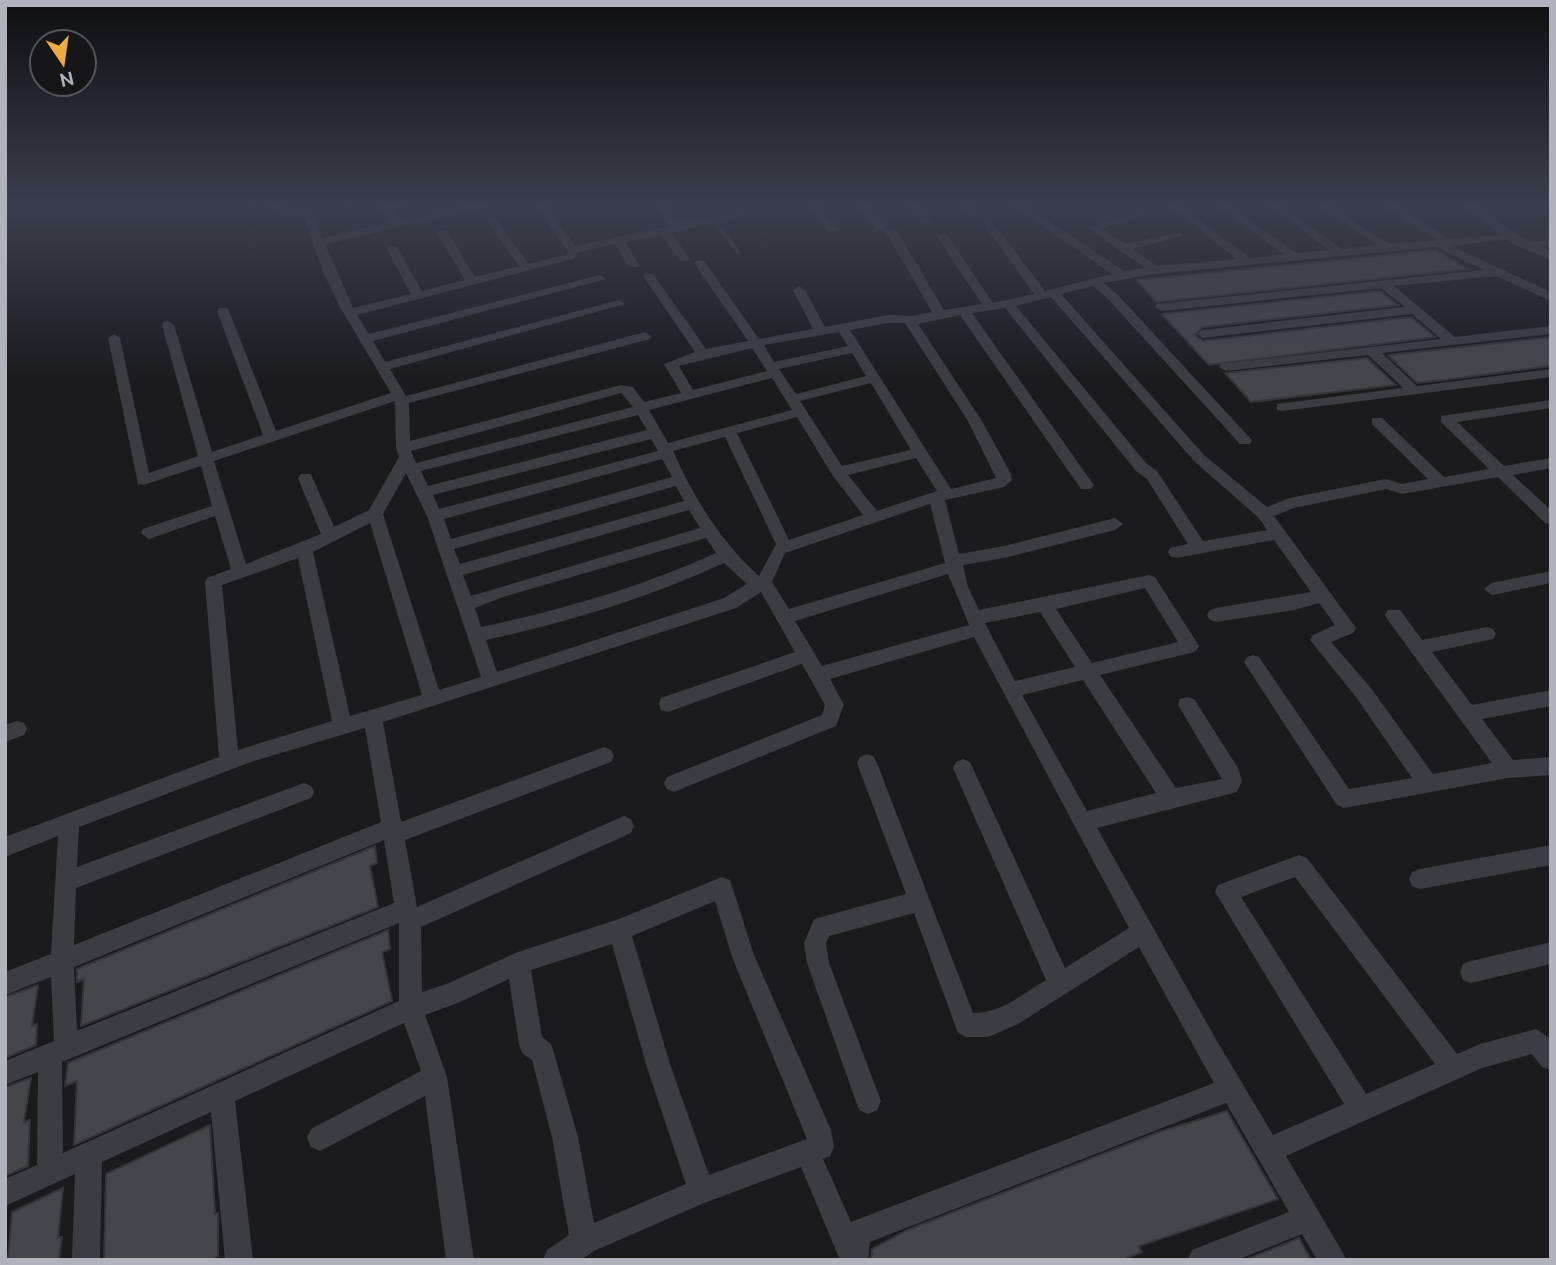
<svg xmlns="http://www.w3.org/2000/svg" width="1556" height="1265" viewBox="0 0 1556 1265" font-family="Ubuntu,sans-serif">
<style>
.building{fill:#45464a;stroke:#353539;stroke-width:2}
.lines{fill:none;stroke-linecap:round;stroke-linejoin:round}
.service{fill:#3c3d42;fill-rule:evenodd}
.minor{fill:#3c3d42;fill-rule:evenodd}
.tertiary{fill:#3c3d42;fill-rule:evenodd}
</style>
<rect width="100%" height="100%" fill="#1b1b1d"/>
<!-- building -->
<path class="building" d="M1436,250l32,19 -312,33 -19,-22z
M1380,291l18,14 -195,22 -8,8 8,6 208,-24 24,20 -226,28 -47,-51z
M1551,337v29l-107,14 -27,3 -29,-28z
M1367,358l29,27 -145,17 -26,-29z
M375,846l2,17 -7,3 8,41 -297,119 3,-47 -7,3v-13z
M388,930l2,19 -8,3 10,49 -318,144 3,-64 -12,5 3,-23z
M38,985l-6,41 5,-2 -1,21 -31,13v-61z
M31,1078l-7,44 6,-2 -2,46 -23,10v-89z
M1227,1111l51,88 -139,47 3,6 -20,8h-251l1,-11 35,-19 252,-98z
M210,1125l5,89 3,-1v43l-8,4h-106l2,-86z
M63,1188l-5,50 4,-1 -3,23h-51l4,-48z
M1299,1238l12,22h-66z"/>
<g class="lines">
<!-- service -->
<path class="service" d="M712,219h4l24,32v2h-4l-24,-32z"/>
<!-- minor -->
<path class="minor" d="M266,204h11l9,7 25,-3 11,30 68,-16 -12,-18h37l-22,7 7,9 74,-16h18l-5,3 -162,37 28,64 58,-14 -24,-45 2,-2h8l25,44 43,-11 -28,-47 2,-2h8l28,46 44,-11 -33,-46 1,-2h8l34,46 36,-9 3,-3 -33,-48h10l30,42 96,-20 -5,-3 -10,-19h10l8,15 14,-1 5,4 57,-12 5,3 -84,20 19,26 -2,2h-8l-19,-26 -36,7 14,23 -2,2h-8l-14,-23 -36,8 -6,7 -216,56 12,19 231,-59 6,4 -233,62 12,21 234,-62 6,4 -235,65 16,27 239,-64 6,4 -1,3 -241,64 1,38 211,-56 12,2 11,15 37,-9 -17,-29 31,-12 -52,-76 2,-2h8l53,75 42,-8 -54,-78 6,-3 4,1 55,78 54,-10 -20,-39 6,-4 6,4 20,37 63,-12 24,1 20,-4 -47,-81 6,-3 6,3 47,79 38,-6 -45,-67 6,-3 4,1 46,68 41,-9 -49,-68 5,-3 4,1 51,67 67,-17 -101,-70h12l101,67 21,-3 -57,-40 52,-18 4,1v4l-42,14 24,15 55,-12v4l-48,13 24,17 80,-7 -70,-55h11l72,54 33,-4 -67,-50h11l69,49 33,-3 -63,-46h11l65,45 35,-4 -61,-41h12l62,40 46,-4 -54,-36h12l56,35 66,-5 2,2 -6,3 -61,7 100,46v9l-55,-25 -102,10 61,51 96,-11v8l-169,19 35,33 134,-17v8l-269,34 -5,-1v-6l126,-16 -35,-33 -142,16 -7,-4 2,-3 220,-25 -29,-25 -209,24 -6,-4 6,-4 202,-23 -24,-19 -220,23 -6,-4 2,-3 327,-34 -48,-23 -281,27 -51,9 13,11 133,144 2,3 -2,3h-10l-131,-144 -16,-14 -32,8 143,161 63,52 23,-9 96,-19 16,5 26,-5 -56,-55v-6h10l62,59 45,-8 -48,-47v-6l110,-16v8l-94,14 47,44 47,-8v10l-38,7 38,35v14l-6,-1 -47,-46 -96,17 -16,-5 -92,19 -20,8 82,112 -3,5 -22,9 39,45 63,87 59,-11 -104,-143 -3,-5 3,-5h12l22,30 65,-13 6,2 3,5 -3,5 -61,13 40,53 79,-15v16l-69,13 31,41 38,-3v18l-43,3 -164,30 -7,-3 -93,-143 3,-5 6,-2 6,2 90,132 63,-11 -56,-81 -46,-57 3,-5 22,-10 -16,-22 -25,7 -78,12 -6,-2 -3,-5 3,-5 6,-2 95,-16 -37,-52 -98,18 -6,-2 -2,-4 2,-4 18,-4 -41,-65 -11,-8 -131,-163 -33,5 119,168 3,4 -3,4h-10l-121,-174 -42,9 64,97 29,53 1,6 -8,7 -59,13 14,54 45,-8 111,-28 8,6 -8,6 -111,28 -41,7 5,22 11,23 170,-35 6,2 44,69 -3,5 -6,2 -90,22 76,113 46,-9 -44,-74 2,-6 7,-2 7,2 44,69 4,13 -5,11 -140,36 117,208 59,99 71,-31 -129,-212 3,-7 81,-30 8,3 150,196 23,-10 56,-15 15,10v31l-9,-3 -10,-13 -50,14 -196,88 61,104h-30l-15,-26 -65,26h-49l4,-10 97,-38 -63,-109 -356,139 -2,18h-28l-39,-93 -97,36 -110,48 -13,9h-38l4,-10 22,-15 -17,-98 -20,-77 -10,-7 -3,-9 -10,-65 -49,23 -35,13 22,62 27,183h-28l-21,-164 -105,55 -9,-4 -4,-9 4,-9 110,-58 -17,-48 -169,78 18,159h-28l-14,-148 -109,50 -2,98h-28l3,-86 -70,32v-27l32,-14 1,-93 -33,13v-24l49,-20 -3,-64 -46,18v-23l46,-18 7,-118 -53,21v-20l214,-80 -14,-175 2,-4 24,-9 -16,-53 -66,23 -8,-6 2,-4 69,-23 -11,-40 -58,19 -5,-1 -30,-146 6,-4 6,4 29,135 49,-17 -36,-131 2,-3 4,-1 6,4 38,127 51,-17 -46,-124 2,-3h8l2,3 47,120 115,-38 -51,-86 -17,-35 -20,-58 -23,3zM1051,297l143,164 65,57 8,12 -64,11 -46,-70 -11,-8 -130,-157zM888,323h17l63,98 28,57 -45,11 -101,-159zM839,332l9,14 -74,16 -10,-17zM752,348l15,23 -74,19 -14,-24zM852,353l14,23 -70,18 -17,-25zM772,378l20,32 -124,33 -19,-33zM871,383l40,67 -69,16 -42,-65zM621,393l12,14 -217,56 -5,-12zM395,401l1,47 3,9 -30,53 -35,17 -23,-53h-10l-3,4 23,56 -75,30 -32,-103zM638,415l9,15 -219,56 -7,-15zM797,417l36,59 30,39 -74,25 -52,-107zM725,437l51,107 -17,32c-39,-35 -65,-78 -86,-125zM651,439l7,12 -219,58 -6,-14zM916,458l21,33 -60,20 -29,-36zM662,459l10,18 -221,62 -7,-20zM406,473l21,43 54,161 -42,13 -56,-176zM676,486l8,15 -224,63 -6,-15zM930,504l15,59 -156,46 -17,-27 13,-29zM689,510l11,18 -229,68 -8,-21zM370,523l52,172 -72,21 -37,-164zM706,538l10,15c-75,34 -154,57 -235,74l-6,-19 28,-11zM298,558l34,163 -94,29 -16,-165zM724,563l23,21 -23,14 -227,74 -11,-32c82,-18 162,-42 238,-77zM948,574l21,51 -147,41 -27,-45zM1145,588l33,54 -86,21 -36,-54zM761,592l34,60 -134,46 -2,6 2,6 7,2 134,-48 23,41 -3,10 -155,62 -3,6 3,6 7,3 7,-3 155,-63 8,-21 -14,-26 144,-42 155,291 -64,40 -95,-206 -7,-3 -7,3 -3,6 93,212c-23,14 -45,33 -73,33l-96,-250 -3,-6 -7,-3 -7,3 -3,6 49,131 -92,25 -10,24 3,20 52,147 9,4 9,-4 4,-9 -52,-138 -3,-20 3,-7 85,-23 44,120 8,4h22l30,-13 121,-77 75,136 -363,139 -28,-63 7,-3 4,-9 -3,-17 -77,-175 -24,-75 -8,-3 -103,42 -101,33 -69,31 -27,9 -1,-65 210,-94 3,-7 -3,-7 -7,-3 -207,91 -12,-67 206,-78 3,-6 -3,-6 -7,-3 -203,75 -18,-100 353,-114zM1040,612l35,55 -60,14 -30,-58zM1083,680l73,113 -69,18 -65,-116zM365,728l16,94 -307,123 2,-57 235,-90 3,-6 -3,-6 -7,-3 -227,84 2,-40 172,-65zM384,840l10,63 -317,128 -3,-64zM1295,877l140,187 -69,30 -125,-197zM715,901l17,56 75,182 -98,36 -39,-111 -38,-128zM399,923v78l-336,152 -1,-91zM612,944l34,120 40,120 -92,39 -16,-86 -24,-84 -3,-9 -9,-7 -11,-67z
M342,204h16l-12,4z
M807,204h10l21,25 -2,2h-8z
M859,204h10l16,23 -1,2h-8z
M908,204h10l14,17 -1,2h-8z
M959,204h11l9,11 -9,2z
M1551,240v6l-24,2 -6,-3 6,-3z
M1551,571v12l-59,12 -8,-6 8,-6z
M17,721l7,2 3,6 -3,6 -19,7v-17z
M1551,845v20l-131,24 -8,-3 -3,-7 3,-7 8,-3z
M1551,942v22l-80,19 -8,-3 -3,-8 3,-8 8,-3z"/>
<!-- tertiary -->
<path class="tertiary" d="M1459,204h14l54,36 24,11v9l-34,-14z"/>
</g>
<!-- sky -->
<linearGradient id="sky" x2="0" y2="1"><stop stop-color="#0f0f10"/><stop offset="0.54" stop-color="#393f4c"/><stop offset="1" stop-color="#393f4c" stop-opacity="0"/></linearGradient>
<rect width="1556" height="381" fill="url(#sky)"/>
<!-- border -->
<rect width="1556" height="1265" fill="none" stroke="#aeb3bc" stroke-width="14"/>
<!-- north arrow -->
<g transform="translate(63 63) rotate(167)"><circle r="33" fill="#161618" stroke="#53555a" stroke-width="2"/>
<path d="M0-5L12 26L0 18L-12 26Z" fill="#ecac43"/>
<text y="-10" font-size="19" font-weight="bold" text-anchor="middle" fill="#aeb3bc">N</text>
</g>
</svg>
